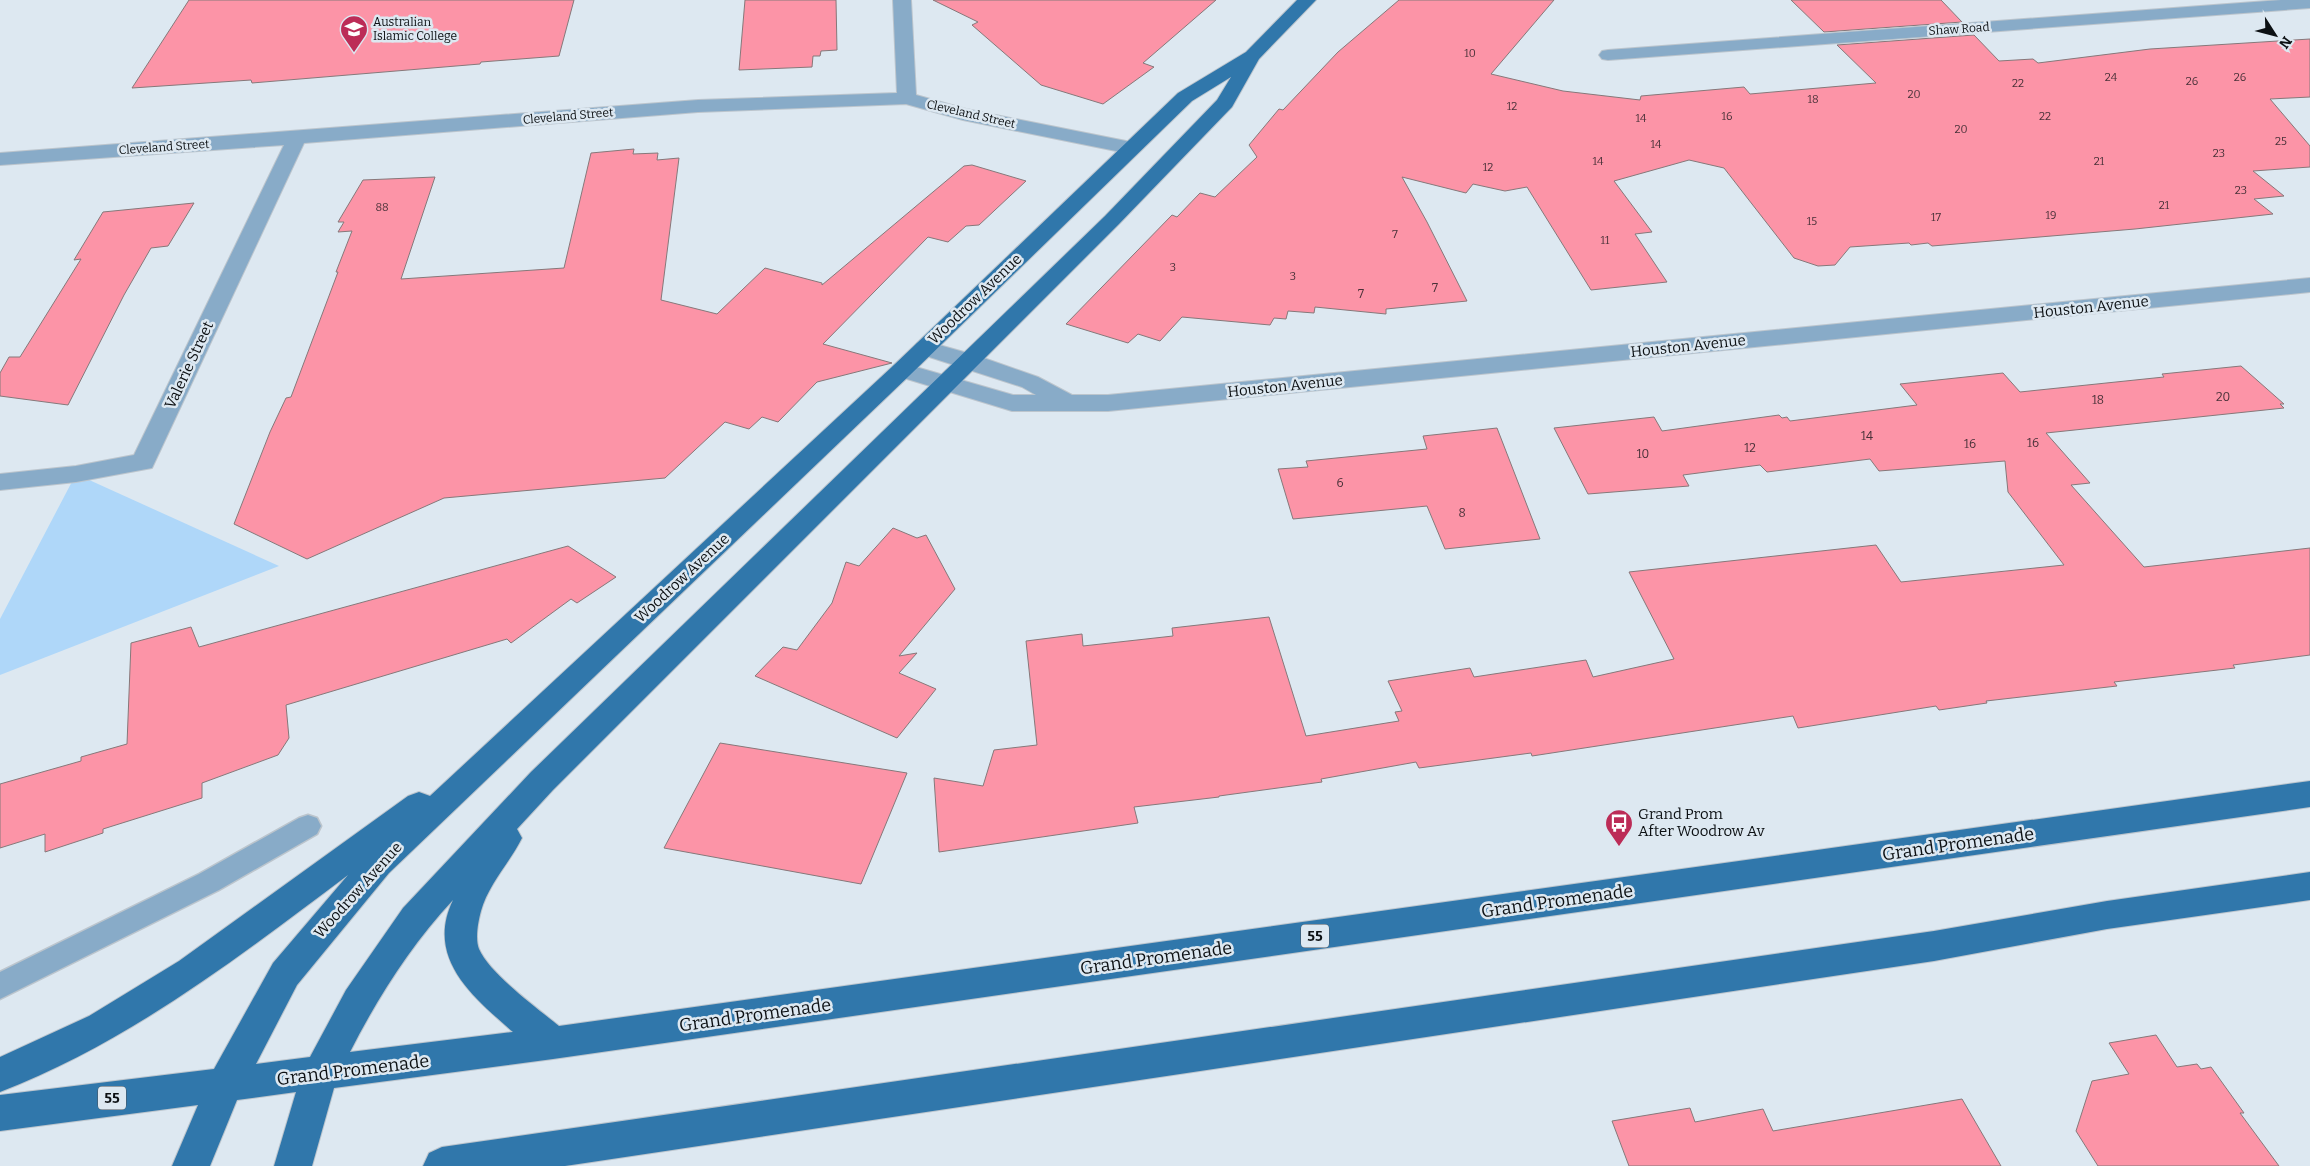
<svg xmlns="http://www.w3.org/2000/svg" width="2310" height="1166" viewBox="0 0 2310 1166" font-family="Bitter,serif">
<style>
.green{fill:#afd7f9}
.building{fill:#fc94a7;stroke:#86787a}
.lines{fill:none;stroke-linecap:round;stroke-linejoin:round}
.service-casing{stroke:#bcc5cd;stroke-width:3}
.minor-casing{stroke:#bcc5cd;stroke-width:2}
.primary-casing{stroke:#bcc5cd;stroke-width:2}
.service{fill:#88abc8;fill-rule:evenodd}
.minor{fill:#88abc8;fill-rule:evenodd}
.primary{fill:#3077ab;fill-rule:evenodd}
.labels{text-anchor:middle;stroke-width:5;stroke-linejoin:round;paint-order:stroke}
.far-number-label{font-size:11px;fill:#483138}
.far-poi-label{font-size:12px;fill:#0c1013;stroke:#dde8f1;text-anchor:start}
.far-street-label{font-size:12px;fill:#0c1013;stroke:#dde8f1}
.number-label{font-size:12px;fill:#483138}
.shield{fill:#dde8f1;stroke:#4b5156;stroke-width:1}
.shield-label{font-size:14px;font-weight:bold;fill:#0c1013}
.street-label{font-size:15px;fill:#0c1013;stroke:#dde8f1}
.poi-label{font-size:15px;fill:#0c1013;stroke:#dde8f1;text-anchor:start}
.near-street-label{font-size:18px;fill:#0c1013;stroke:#dde8f1}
</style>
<rect width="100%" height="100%" fill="#dde8f1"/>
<!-- green -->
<path class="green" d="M76,474l203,92 -279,109v-56z"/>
<!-- building -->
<path class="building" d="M189,0h385l-15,56 -78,6 -1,2 -228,19 -1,-3 -119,8z
M745,0h91l1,50 -16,1 -1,5h-7l-1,11 -73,3z
M933,0h283l-73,63 11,4 -51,37 -62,-19 -69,-60 6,-3z
M1399,0h155l-63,74 72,17 77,9 1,-4 103,-9 6,7 126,-11 -39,-38 137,-10 25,26 34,-2 5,4 112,-14 160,-10v58l-40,2 40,47v21l-57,4 31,25 -30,3 19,15 -138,15 -203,17 -4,-3 -17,2 -2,-2 -59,4 -15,18 -17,1 -24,-8 -70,-90 -35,-8 -75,21 38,51 -17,2 32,48 -76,8 -64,-103 -22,4 -32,-7 -7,9 -64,-16 25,45 40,79 -81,8v5l-71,-7 -1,6 -26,-2 -2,8 -12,-1 -4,7 -88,-8 -22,24 -22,-7 -10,9 -62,-19 106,-109 5,2 23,-24 15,4 42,-40 -8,-12 30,-36 4,1 55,-58z
M1791,0h150l21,22 -138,10z
M634,149l-1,5 25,-1 -1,7 22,-2 -18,142 56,14 48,-46 57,15v2l142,-119 8,-1 54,16 -47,44 -13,1 -18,16 -20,-5 -105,107 69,19 -75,19 -39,40 -16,-5 -13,12 -24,-7 -60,56 -221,20 -137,61 -73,-35 36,-92 16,-34 5,-1 47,-125h-2l16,-41 -14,1 6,-10h-6l25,-42 72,-3 -34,102 163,-11 27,-115z
M194,203l-26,43 -17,2 -27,47 -56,110 -68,-9v-23l9,-16h11l61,-98 -7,1 29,-48z
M2241,366l43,38h-4l4,4 -238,25 44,50 -19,2 73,82 166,-19v107l-77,10 2,3 -121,14 3,4 -131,15 1,2 -48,7 -3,-4 -138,22 -5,-12 -261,40 -1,-3 -112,15 -3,-6 -95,17 1,3 -103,14v1l-85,10 4,16 -199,29 -5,-74 49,8 11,-36 43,-5 -11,-104 56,-7 1,12 90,-10 -1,-8 97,-11 37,119 93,-15 -4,-9 7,-1 -14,-30 82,-13 4,9 112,-17 7,17 81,-18 -45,-87 247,-27 25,37 163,-17 -56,-73 -3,-31 -126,10 -9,-12 -103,13 -7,-7 -77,10 6,11 -101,8 -34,-66 100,-11 8,14 117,-16 3,3 5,-1 3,4 127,-16 -17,-21 103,-11 17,19 144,-15 -2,-3z
M1497,428l43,111 -95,10 -18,-43 -134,13 -15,-50 30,-2 -2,-6 121,-12 -4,-13z
M893,528l24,10 9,-3 29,54 -56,67 18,-3 -18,20 37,16 -39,49 -142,-62 28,-29 14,3 35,-47 14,-41 13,4z
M568,546l48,31 -39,26 -6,-4 -60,44 -4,-4 -221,66 3,33 -11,17 -76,28v15l-99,31v4l-58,19v-18l-45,14v-64l81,-23v-4l46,-13 4,-101 60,-16 8,20z
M720,743l187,30 -46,111 -197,-36z
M2156,1035l21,32 20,-3 4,5 10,-2 33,46h-4l39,53h-181l-22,-35 16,-50 37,-7 -20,-31z
M1962,1099l39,67h-372l-17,-45 78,-13 5,14 68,-13 10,22z"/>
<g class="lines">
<!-- service casing -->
<g class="service-casing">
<path id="service" d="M308,815l9,3 4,8 -4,8 -98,56 -219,109v-27l199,-98 100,-56z"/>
</g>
<!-- minor casing -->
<g class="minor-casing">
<path id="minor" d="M893,0h18l5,95 50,14 165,33 7,2 3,4 -3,4 -7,2 -168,-34 -57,-16 -208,8 -394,31 -152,325 -76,14 -76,8v-16l76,-8 58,-11 150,-310 -284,20v-12l698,-53 199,-7z
M2281,0h29v8l-702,52 -6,-1 -3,-4 3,-4 6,-1z
M2310,278v14l-1202,119h-96l-118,-36 -4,-5 4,-5 8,-2 111,32h23l-14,-8 -105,-34 -4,-5 4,-5 8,-2 53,15 60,21 34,18h36z"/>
</g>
<!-- primary casing -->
<g class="primary-casing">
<path id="primary" d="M1297,0h19l-57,59 -27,48 -113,117 -566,566 -36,39 5,9c-12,24 -34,47 -41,73 -3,11 -6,28 -2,38 11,25 58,59 80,77l1751,-245v26l-1757,252 -219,29 -22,78h-38l22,-74 -59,8 -27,66h-38l26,-61 -198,26v-36l214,-26 59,-106 75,-88c-111,83 -217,166 -348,217v-35l89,-41 90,-55 229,-165 11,-4 11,4 464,-431 284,-272 68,-41zM1231,77l-14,23 -112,116 -574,556 -128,136 -57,82 -36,67 -54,7 41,-79 92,-112 521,-498 282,-274zM453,900c-28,58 20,97 60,132l-163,20c28,-55 61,-107 103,-152z
M2310,872v28l-203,29 -173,32 -1369,205h-142l6,-13 13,-6 1492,-216 173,-30z"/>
</g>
<!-- service -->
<use href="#service" class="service"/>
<!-- minor -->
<use href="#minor" class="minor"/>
<!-- primary -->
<use href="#primary" class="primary"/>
</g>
<!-- icons -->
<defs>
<g id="school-pin" transform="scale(1.4375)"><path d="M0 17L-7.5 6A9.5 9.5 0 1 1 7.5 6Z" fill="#bc2c57" stroke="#dde8f1"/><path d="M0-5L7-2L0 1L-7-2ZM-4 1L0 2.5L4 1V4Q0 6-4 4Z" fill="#fff"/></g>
<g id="bus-pin" transform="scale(1.4375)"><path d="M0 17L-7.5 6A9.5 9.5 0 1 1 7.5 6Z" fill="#bc2c57" stroke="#dde8f1"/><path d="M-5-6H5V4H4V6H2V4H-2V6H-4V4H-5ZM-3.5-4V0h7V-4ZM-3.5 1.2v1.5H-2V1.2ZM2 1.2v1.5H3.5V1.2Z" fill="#fff"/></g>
</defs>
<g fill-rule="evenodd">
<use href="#school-pin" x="354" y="29"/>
<use href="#bus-pin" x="1619" y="823"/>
</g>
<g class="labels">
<!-- far-number labels -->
<g class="far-number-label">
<text x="1470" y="57">10</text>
<text x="2111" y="81">24</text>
<text x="2240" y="81">26</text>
<text x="2192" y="85">26</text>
<text x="2018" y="87">22</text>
<text x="1914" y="98">20</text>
<text x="1813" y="103">18</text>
<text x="1512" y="110">12</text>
<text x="1727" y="120">16</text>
<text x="2045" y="120">22</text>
<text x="1641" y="122">14</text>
<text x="1961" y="133">20</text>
<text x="2281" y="145">25</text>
<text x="1656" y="148">14</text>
<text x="2219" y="157">23</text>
<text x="1598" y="165">14</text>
<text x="2099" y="165">21</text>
<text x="1488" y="171">12</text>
<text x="2241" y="194">23</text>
<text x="2164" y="209">21</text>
<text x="382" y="211">88</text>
<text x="2051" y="219">19</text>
<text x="1936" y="221">17</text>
<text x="1812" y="225">15</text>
<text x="1395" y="238">7</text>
<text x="1605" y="244">11</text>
<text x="1173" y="271">3</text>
<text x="1293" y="280">3</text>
</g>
<!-- far-poi labels -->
<g class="far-poi-label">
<text x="373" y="26">Australian<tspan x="373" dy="14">Islamic College</tspan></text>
</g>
<!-- far-street labels -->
<g class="far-street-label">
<text transform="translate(1959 29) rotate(-4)" y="4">Shaw Road</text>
<text transform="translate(971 114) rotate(13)" y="4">Cleveland Street</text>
<text transform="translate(568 116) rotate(-5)" y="4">Cleveland Street</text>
<text transform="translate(164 147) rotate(-4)" y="4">Cleveland Street</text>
</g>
<!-- number labels -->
<g class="number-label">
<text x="1435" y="292">7</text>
<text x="1361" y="298">7</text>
<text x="2223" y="401">20</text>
<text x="2098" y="404">18</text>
<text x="1867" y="440">14</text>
<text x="2033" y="447">16</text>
<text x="1970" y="448">16</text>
<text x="1750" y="452">12</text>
<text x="1643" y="458">10</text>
<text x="1340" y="487">6</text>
<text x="1462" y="517">8</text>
</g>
<!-- shield labels -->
<g class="shield">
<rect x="1301" y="924.5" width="28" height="23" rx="4"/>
<rect x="98" y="1086.5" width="28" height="23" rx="4"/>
</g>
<g class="shield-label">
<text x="1315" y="941">55</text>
<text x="112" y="1103">55</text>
</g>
<!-- street labels -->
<g class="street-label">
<text transform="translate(975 299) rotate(-44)" y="5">Woodrow Avenue</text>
<text transform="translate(2091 307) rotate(-6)" y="5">Houston Avenue</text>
<text transform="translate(1688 346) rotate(-6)" y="5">Houston Avenue</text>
<text transform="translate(189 365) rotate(-65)" y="5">Valerie Street</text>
<text transform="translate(1285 386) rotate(-6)" y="5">Houston Avenue</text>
<text transform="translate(682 578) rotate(-43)" y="5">Woodrow Avenue</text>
<text transform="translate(358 890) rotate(-48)" y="5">Woodrow Avenue</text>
</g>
<!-- poi labels -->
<g class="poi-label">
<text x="1638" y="819">Grand Prom<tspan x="1638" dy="17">After Woodrow Av</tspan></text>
</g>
<!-- near-street labels -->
<g class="near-street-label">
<text transform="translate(1958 844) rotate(-8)" y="6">Grand Promenade</text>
<text transform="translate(1557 901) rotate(-8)" y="6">Grand Promenade</text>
<text transform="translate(1156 958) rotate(-8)" y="6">Grand Promenade</text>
<text transform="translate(755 1015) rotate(-8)" y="6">Grand Promenade</text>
<text transform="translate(353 1070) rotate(-7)" y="6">Grand Promenade</text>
</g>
</g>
<!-- north arrow -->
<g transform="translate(2275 35) rotate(126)" stroke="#dde8f1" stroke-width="4" paint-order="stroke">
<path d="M0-4L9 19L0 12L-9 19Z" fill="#0c1013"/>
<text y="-8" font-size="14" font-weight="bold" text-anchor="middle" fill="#0c1013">N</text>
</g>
</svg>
